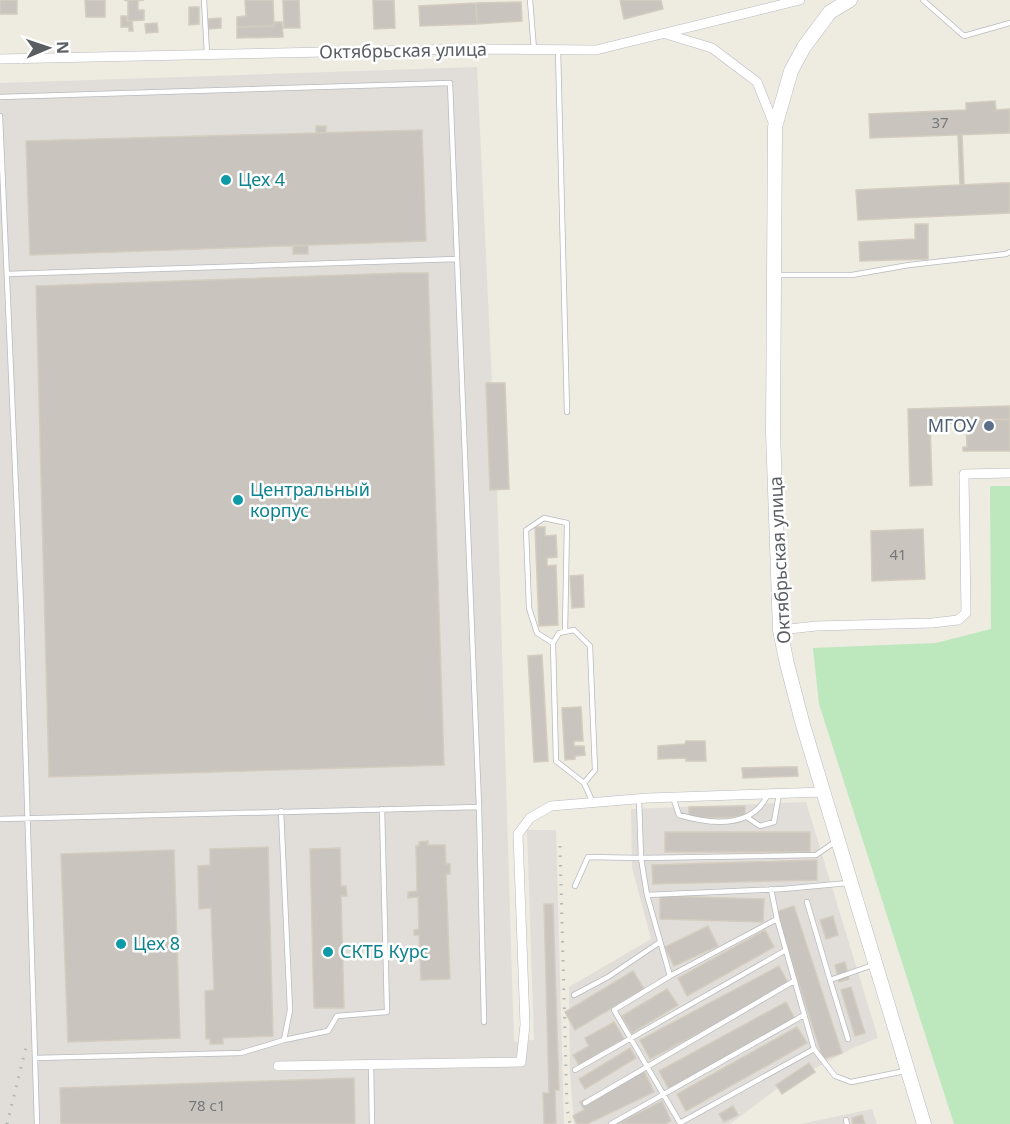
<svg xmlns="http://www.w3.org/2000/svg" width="1010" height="1124" viewBox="0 0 1010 1124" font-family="'Noto Sans',sans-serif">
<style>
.industrial{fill:#e1ded9}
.green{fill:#bde7bc}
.building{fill:#c9c5be;stroke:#d3ccbf;stroke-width:1.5}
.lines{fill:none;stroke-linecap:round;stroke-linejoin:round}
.service-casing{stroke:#b7babf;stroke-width:6}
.minor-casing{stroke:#b7babf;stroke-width:10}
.secondary-casing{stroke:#b7bbc1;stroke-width:15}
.service{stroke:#fff;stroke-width:4.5}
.minor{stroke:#fff;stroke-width:9}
.secondary{stroke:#fff;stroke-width:14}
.rail{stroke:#b3b4b4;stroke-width:3;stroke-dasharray:1.5 8;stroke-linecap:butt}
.culture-dot{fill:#0f9aa8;stroke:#fff;stroke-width:2}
.service-dot{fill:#5c6f8a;stroke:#fff;stroke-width:2}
.labels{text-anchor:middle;stroke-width:5;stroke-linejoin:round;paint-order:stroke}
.number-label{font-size:15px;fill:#76787a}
.street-label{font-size:18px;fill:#5a5e63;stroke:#fff}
.culture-label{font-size:18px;fill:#0d838f;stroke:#fff;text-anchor:start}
.service-label{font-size:18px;fill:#4e5e75;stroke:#fff;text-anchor:end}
</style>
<rect width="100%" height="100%" fill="#eeebe1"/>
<!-- industrial -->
<path class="industrial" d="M477,67l20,422 17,553 20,-2 -7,-210h29l8,294h-564v-1041z
M806,802l72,236 -23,9 -77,41 -48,36h-156l-4,-53 -1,-84 82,-48 -19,-72 -1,-58z
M872,1109l5,15h-76z"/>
<!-- green -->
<path class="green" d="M990,486h20v638h-56l-135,-420 -6,-56 123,-5 55,-14z"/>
<!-- building -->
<path class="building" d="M0,0h17v14h-17z
M85,0h20v17h-19z
M124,0h20l-6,1v9h6v10l-16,1v-20z
M245,0h28l1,26 -37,1v-10l9,-1z
M283,0h16l1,28h-16z
M373,0h21l1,28 -21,1z
M620,0h41l2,9 -39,10z
M521,2l1,19 -45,3 -1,-21z
M476,3l1,21 -57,2 -1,-20z
M189,7h10v17l-10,1z
M121,16h6v5h5l1,10h-4v-4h-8z
M221,18v10l-13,1v-10z
M274,22h8l1,15 -46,1v-11l37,-1z
M157,23l1,9 -12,1 -1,-9z
M995,101l1,9 14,-1v24l-140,5 -1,-24 97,-4v-7z
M316,126h10v7h-10z
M422,130l4,111 -396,14 -4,-114z
M958,135h4l2,50h-4z
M1002,183h8v30l-152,7 -2,-30z
M915,224h13v35l-68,2 -1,-19 56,-3z
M308,245v9h-15v-8z
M401,273h27l16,492 -395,12 -13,-491z
M486,383h19l4,106 -19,1z
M1010,406v13l-44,1v3l-36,1 2,61 -22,1 -2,-77z
M1010,419v32h-47v-4h4l-1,-27z
M535,527h10v9l11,-1 1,22 -10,1v8l9,-1 2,60 -19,1z
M923,529l2,50 -53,2 -1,-50z
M583,575l1,32 -12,1 -2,-32z
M542,655l6,106 -14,1 -6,-106z
M581,707l2,34h-9v5h10l1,9 -10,1v3l-10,1 -3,-52z
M686,741h19l1,20h-20v-3l-28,1v-13l27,-2z
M785,767h12l1,9 -55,2 -1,-10z
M745,806v11l-56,1v-11z
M665,832h145v20h-145z
M428,841v4h17l1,19h4v10h-4l4,105 -29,1 -2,-45h-5v-5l5,-1 -1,-32 -10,1v-6l9,-1 -1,-45h3v-4z
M268,847l5,189 -50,2v6h-13v-5h-4l-1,-48 9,-1 -3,-82 -12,1 -1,-43 12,-1v-16z
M340,848l1,38h5l1,10h-6l3,112h-30l-4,-159z
M174,850l6,188 -112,4 -7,-188z
M817,860v20l-164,4 -1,-19z
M660,896l104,3 -1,23 -103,-3z
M544,904h9l6,186h-4l1,34h-12l-1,-31h6z
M794,906l48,147 -19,6 -47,-147z
M833,916l5,19 -12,4 -6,-19z
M708,926l10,20 -44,20 -9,-19z
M765,930l9,17 -87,49 -9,-18z
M845,962l4,17 -10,3 -4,-17z
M779,966l10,19 -139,74 -10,-19z
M633,971l11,18 -69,41 -10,-18z
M851,987l14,46 -10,3 -14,-46z
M667,989l11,16 -46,28 -10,-17z
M786,1002l10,19 -127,68 -10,-18z
M614,1022l10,17 -45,26 -6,-10 16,-9 -4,-8z
M797,1027l10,16 -121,68 -9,-17z
M630,1048l6,10 -51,31 -6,-10z
M809,1063l6,9 -33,22 -6,-9z
M644,1071l10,21 -67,32h-10l-4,-8 11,-6 -4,-8z
M354,1078l1,46h-294l-1,-36z
M662,1101l9,20 -6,3h-48z
M733,1106l5,9 -14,7 -5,-8z
M862,1115l3,9h-12l-1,-6z"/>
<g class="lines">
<!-- service casing -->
<g class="service-casing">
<path id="service" d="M204,0l3,54
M530,0l4,50
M923,0l41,36 46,-13
M558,50l9,362
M0,97l450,-14 29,724 -479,12
M0,116l21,490 16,518
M7,274l450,-15
M775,275h77l57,-10 97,-11 4,-2
M565,632l2,-109 -23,-5 -18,12 3,78 8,25 16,10 3,118 28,22 9,20
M553,643l6,-10 15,-3 16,16 5,124 -11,13
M673,797l6,18c31,9 73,15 89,-21
M639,799l2,59 175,-3 19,-13
M479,807l5,215
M748,818l12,8 14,-4 5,-28
M575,886l13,-29 53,1 6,37 136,-6 65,-6
M647,895l23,81 107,-57 -6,-30
M807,902l23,78 43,-15
M777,919l37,130
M670,976l-56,34 66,113 134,-74 21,27 16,6 54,-11
M830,980l18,59
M574,995l34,-18 52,-35
M284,1040l44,-9 9,-15 50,-4 -5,-203
M35,1058l206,-5 43,-13 6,-30 -9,-199
M371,1065l1,59
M575,1070l211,-120
M585,1103l209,-122
M846,1120l1,4
M611,1124l193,-109"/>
</g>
<!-- minor casing -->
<g class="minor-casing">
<path id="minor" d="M666,34l46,14 45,34 18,45
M0,59l468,-10 128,1 204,-50
M780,630l36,-4 116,-3 26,-3 8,-7 -2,-139 46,-1
M278,1066l243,-4 4,-37 -7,-191 12,-16 21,-12 97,-8 176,-6"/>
</g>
<!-- secondary casing -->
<g class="secondary-casing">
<path id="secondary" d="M850,0l-20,12 -26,35 -13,24 -16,56 -2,305 7,198 7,34 16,61 121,399"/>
</g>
<!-- service -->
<use href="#service" class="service"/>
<!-- minor -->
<use href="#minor" class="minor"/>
<!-- secondary -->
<use href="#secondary" class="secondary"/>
<!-- rail -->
<path class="rail" d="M560,846l7,263 3,15
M7,1124l19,-77"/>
</g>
<!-- markers -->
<g class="culture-dot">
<circle cx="226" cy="180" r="6"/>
<circle cx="238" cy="500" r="6"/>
<circle cx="121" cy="944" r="6"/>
<circle cx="328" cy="952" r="6"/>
</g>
<circle class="service-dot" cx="989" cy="426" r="6"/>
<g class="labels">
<!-- number labels -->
<g class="number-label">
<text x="940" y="128">37</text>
<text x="898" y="560">41</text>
<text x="207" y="1111">78 с1</text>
</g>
<!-- street labels -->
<g class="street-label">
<text transform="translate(403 51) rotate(-1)" y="6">Октябрьская улица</text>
<text transform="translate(780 560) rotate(-93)" y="6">Октябрьская улица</text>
</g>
<!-- culture labels -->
<g class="culture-label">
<text x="238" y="186">Цех 4</text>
<text x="250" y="496">Центральный<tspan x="250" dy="21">корпус</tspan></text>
<text x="133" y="950">Цех 8</text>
<text x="340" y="958">СКТБ Курс</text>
</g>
<!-- service labels -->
<g class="service-label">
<text x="977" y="432">МГОУ</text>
</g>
</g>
<!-- north arrow -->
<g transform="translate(48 48) rotate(88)" stroke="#ffffff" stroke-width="4.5" paint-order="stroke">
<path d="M0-4.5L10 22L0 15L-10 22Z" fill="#5a5e63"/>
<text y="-9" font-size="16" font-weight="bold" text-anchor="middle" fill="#5a5e63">N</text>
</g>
</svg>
